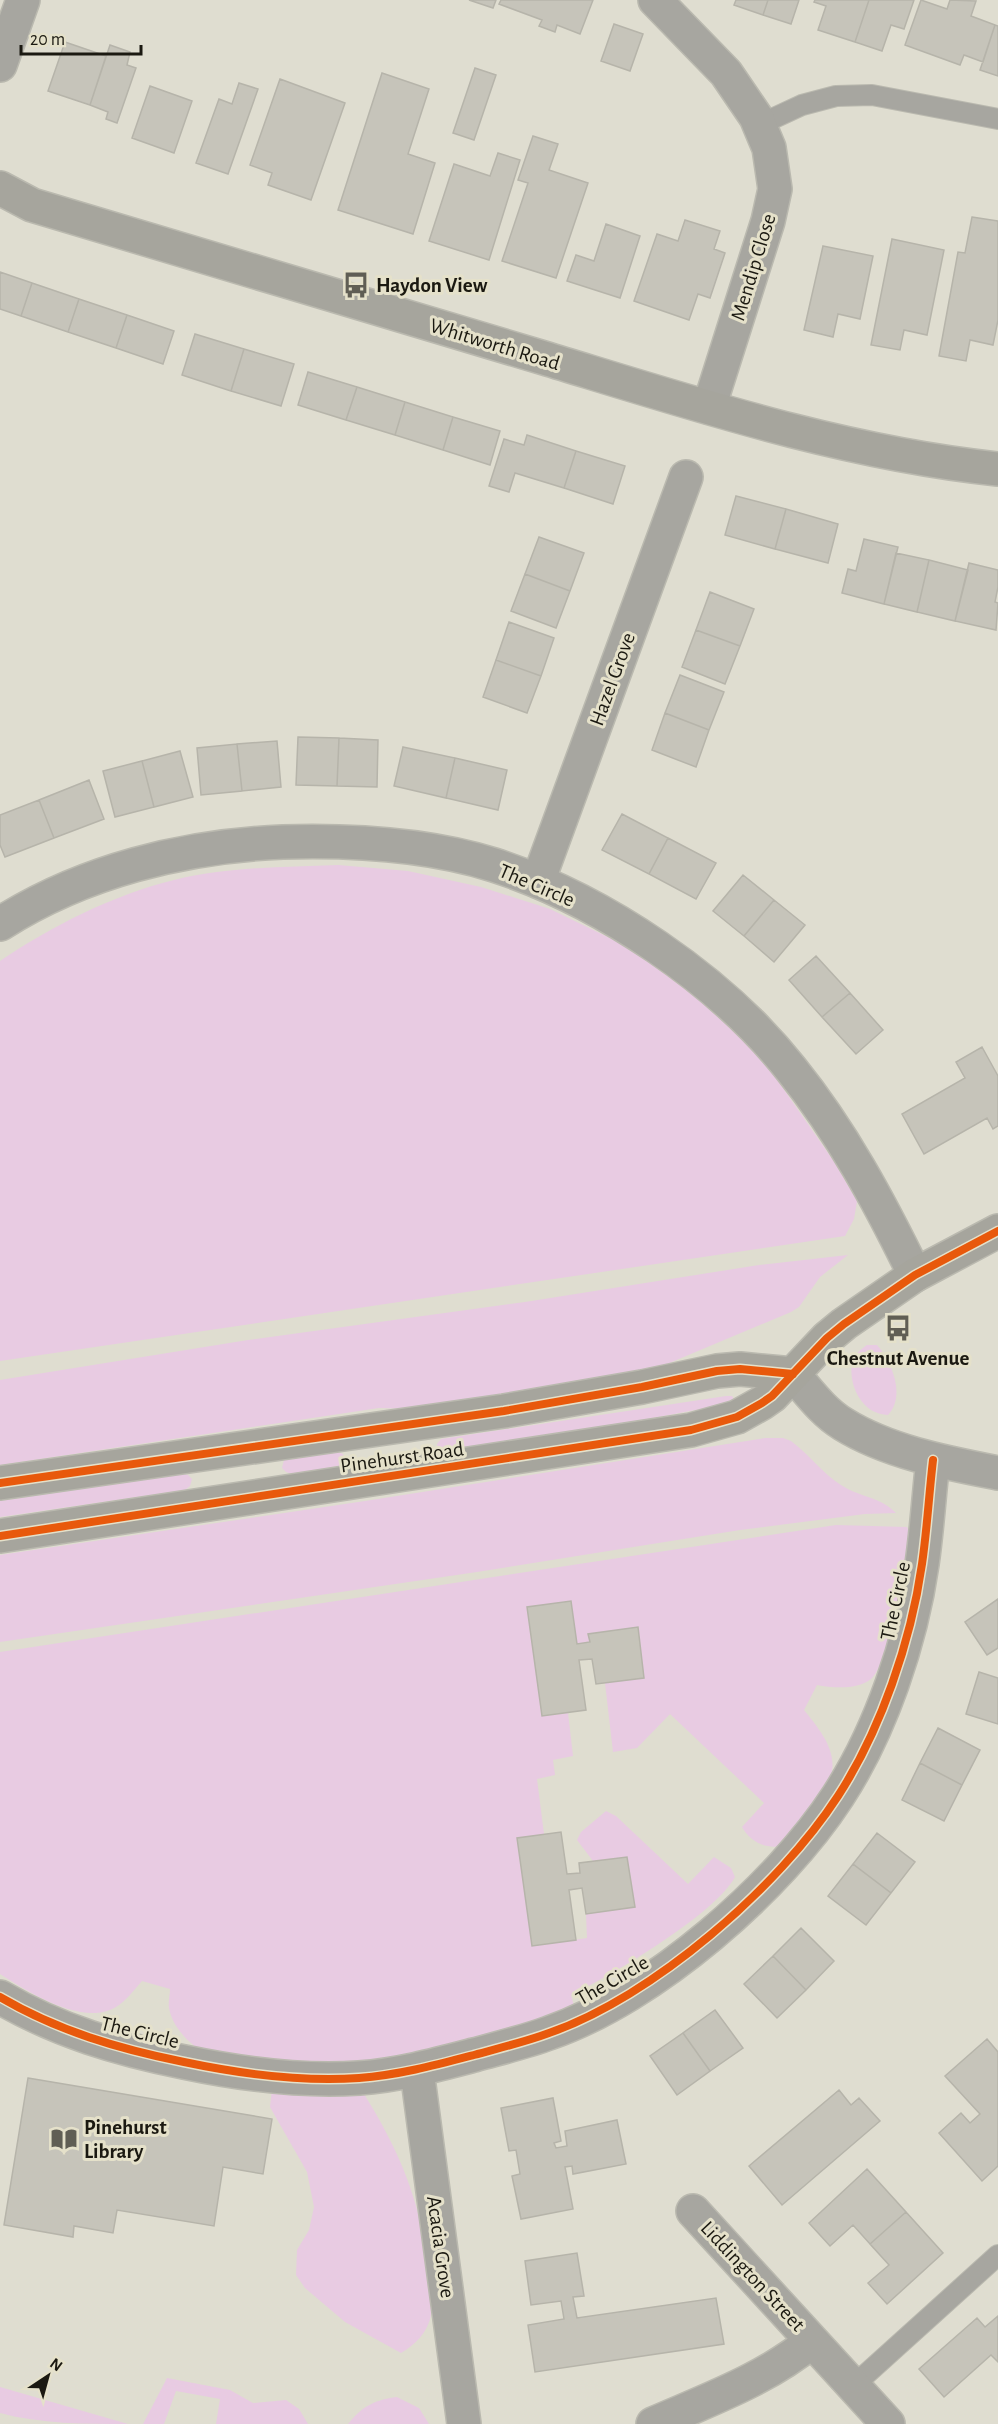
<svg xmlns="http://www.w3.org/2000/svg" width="998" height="2424" viewBox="0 0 998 2424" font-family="'Alegreya Sans',sans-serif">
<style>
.green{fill:#e8cbe2}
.building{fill:#c6c4ba;stroke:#b6b4aa;stroke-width:1.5}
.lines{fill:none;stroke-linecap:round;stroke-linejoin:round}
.lane-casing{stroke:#bab9af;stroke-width:22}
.street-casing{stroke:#bab9af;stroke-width:36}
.secondary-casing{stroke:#bab9af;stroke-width:36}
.lane{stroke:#a7a6a0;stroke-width:20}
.street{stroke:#a7a6a0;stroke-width:33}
.secondary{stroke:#a6a59d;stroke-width:33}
.cycleway-casing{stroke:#e5e1ca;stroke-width:11}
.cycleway{stroke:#e8590c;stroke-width:8}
.labels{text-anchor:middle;stroke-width:6;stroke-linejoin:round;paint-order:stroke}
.street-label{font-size:21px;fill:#1b1911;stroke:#e5e1ca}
.poi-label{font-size:21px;font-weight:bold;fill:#1b1911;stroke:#e5e1ca;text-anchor:start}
</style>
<rect width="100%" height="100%" fill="#dfddd0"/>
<!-- green -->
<path class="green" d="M338,865l70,6 73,16 69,22 68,33 66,44 52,45 35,40 64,92 22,38 -3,18 -9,17 -845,125v-400c52,-35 113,-66 174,-81 54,-13 109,-13 164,-15z
M848,1255l-28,22 -21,30 -8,5 -143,60 -233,37 -36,-1 -379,57v-85l248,-40 277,-38 234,-37z
M867,1345h10c15,17 29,51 11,70 -25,0 -40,-29 -36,-52 2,-8 9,-14 15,-18z
M726,1396h6l3,5 -7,7 -33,2 -63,12 -188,28 -6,-2 -1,-4 4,-5z
M765,1438h18l8,3c18,13 31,32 50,44 18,12 40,12 55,28l-31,1 -125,16 -263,42 -477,70v-87l365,-54z
M336,1451l7,3 3,7 -3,4 -50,9 -7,-2 -4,-4 2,-8z
M183,1474l5,1 4,4 -2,7 -5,4 -185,27v-16z
M836,1525l71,2c2,4 4,9 4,14 1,22 -24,125 -40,138 -14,11 -38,9 -54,6l-13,25c16,20 37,44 25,71l-48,65c-17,3 -31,-5 -39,-19l22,-24 -94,-89 -33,34 -24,4 -8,-69 39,-5 -6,-51 -49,7 1,8 -13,2 -50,-36 15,108 26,-3 5,43 -20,4 2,15 -18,4 7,55 -27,4 15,108 55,-8 -1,-24 49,-7 -8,-50 -34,4 -16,-21 4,-8 25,-21 10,5 72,68 26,-27 17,11 4,9c-21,38 -123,98 -164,118l3,11 -114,41 -67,13 -49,3c18,27 35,54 49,83 22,45 35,96 37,146 1,7 2,16 1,23 -3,17 -16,30 -30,38l-56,-31 -40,-34 -9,-13 1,-25 12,-20 5,-23 -7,-35 -37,-65 2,-18c-34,-18 -95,-39 -103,-81 -1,-6 1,-13 1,-19l-28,-8c-8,9 -16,20 -26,26 -33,20 -88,-15 -116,-33v-322z
M167,2378l63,12 23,13 33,-3 13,9 9,15h-92l4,-25 -44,-8 -12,33h-21z
M0,2387l128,37c-43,0 -87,0 -128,-11z
M397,2397l22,11 10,16h-81c15,-18 26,-24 49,-27z"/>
<!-- building -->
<path class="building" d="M469,0h27l-3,8z
M501,0h92l-13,34 -23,-9 -2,7 -16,-6 3,-6 -43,-16z
M736,0h32l-5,15 -29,-10z
M768,0h31l-8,24 -28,-9z
M815,0h54l-14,42 -37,-12 8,-24 -12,-4z
M869,0h45l-10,29 -13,-4 -9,26 -27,-9z
M921,0l26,9 3,-9 26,1 -5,15 24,9 -12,37 -19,-7 -4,10 -55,-20z
M614,24l29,10 -13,37 -29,-10z
M995,25l3,1v50l-18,-6z
M65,42l41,14 -16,49 -42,-14z
M110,45l20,7 -3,13 9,3 -19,55 -11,-4 2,-7 -18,-7z
M475,68l21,7 -22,65 -21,-7z
M382,73l47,16 -21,65 27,9 -22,71 -75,-24z
M280,79l65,24 -34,97 -43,-15 4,-12 -22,-8z
M239,83l19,6 -30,85 -32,-11 23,-64 13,5z
M150,86l42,15 -18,52 -42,-15z
M533,136l25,8 -9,26 39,13 -32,95 -54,-17 26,-78 -10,-3z
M498,153l22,7 -31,100 -60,-19 25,-77 36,12z
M972,217l26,4v99l-5,25 -23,-5 -4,21 -27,-5 19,-104 7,1z
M685,220l35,11 -6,18 11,4 -15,45 -12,-4 -9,26 -55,-19 23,-67 21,7z
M606,224l34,12 -20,62 -53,-17 9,-26 18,6z
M892,239l52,11 -17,85 -23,-5 -4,20 -29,-5z
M823,246l50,10 -13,63 -22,-5 -5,23 -29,-7z
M0,272l32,11 -11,33 -21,-7z
M32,283l47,16 -11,33 -47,-16z
M79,299l48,16 -11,33 -48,-16z
M127,315l47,16 -11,33 -47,-16z
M195,334l49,15 -13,42 -49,-16z
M244,349l50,15 -13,42 -50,-15z
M308,372l49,15 -11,33 -48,-15z
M357,387l48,15 -10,33 -49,-15z
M405,402l48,15 -10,33 -48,-15z
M453,417l47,14 -10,34 -47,-15z
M527,435l49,16 -12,37 -49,-15 -6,19 -20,-6 15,-47 20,6z
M576,451l49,15 -12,38 -49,-16z
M736,496l50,13 -11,40 -50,-14z
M786,509l52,15 -10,39 -53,-14z
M539,537l45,16 -14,38 -45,-17z
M864,539l34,8 -14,57 -42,-11 6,-24 8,2z
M896,553l33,7 -12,52 -33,-8z
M929,560l39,10 -13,51 -38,-9z
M969,563l29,7v17l-3,15 3,1 -2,27 -41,-9z
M525,574l45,17 -14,37 -45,-17z
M710,592l44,17 -14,37 -44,-16z
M509,622l45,16 -13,38 -45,-16z
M696,630l44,16 -15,38 -43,-17z
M496,660l45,16 -14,37 -44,-16z
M680,675l44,17 -15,38 -44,-17z
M665,713l44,17 -13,37 -44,-17z
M298,737l41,1 -2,48 -41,-1z
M339,738l39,2 -1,47 -40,-1z
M277,741l4,46 -39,4 -5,-47z
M237,744l5,47 -41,4 -4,-47z
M403,747l52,11 -9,40 -52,-12z
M180,751l13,46 -39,10 -12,-46z
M455,758l52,12 -9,40 -52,-12z
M142,761l12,46 -39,10 -12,-46z
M89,780l15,39 -50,19 -15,-38z
M39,800l15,38 -49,19 -5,-12v-30z
M622,814l46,24 -19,36 -47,-24z
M668,838l48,25 -20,36 -47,-25z
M743,875l31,25 -30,36 -31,-25z
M774,900l31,25 -31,37 -30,-26z
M816,956l34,37 -28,24 -33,-37z
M850,993l33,37 -27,24 -34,-37z
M982,1047l16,29v50l-5,3 -6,-11 -63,36 -22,-40 63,-36 -9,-16z
M998,1599v49l-11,7 -22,-33z
M571,1601l6,43 13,-2 -2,-8 50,-7 6,51 -48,6 -4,-25 -13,1 7,50 -44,6 -15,-109z
M979,1672l19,6v46l-32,-10z
M938,1728l42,22 -18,35 -42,-22z
M920,1763l42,22 -18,36 -42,-21z
M561,1832l6,42 13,-1 -1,-10 48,-6 8,50 -49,7 -4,-26 -13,2 7,50 -44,6 -15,-108z
M877,1833l38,29 -24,31 -38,-29z
M853,1864l38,29 -25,32 -38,-29z
M801,1928l33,33 -28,29 -33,-34z
M773,1956l33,34 -29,28 -33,-34z
M715,2010l28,38 -33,23 -27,-38z
M683,2033l27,38 -33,24 -27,-39z
M987,2039l11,13v114l-16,15 -43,-48 22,-20 9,10 10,-9 -35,-38z
M28,2078l244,41 -9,55 -40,-7 -9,59 -97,-16 -4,23 -39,-7 -1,11 -69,-12z
M839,2090l12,15 8,-7 21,23 -98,84 -33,-39z
M553,2098l8,43 -7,2 2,5 11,-2 -2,-15 52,-11 9,44 -53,10 -1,-8 -7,1 8,42 -52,10 -9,-43 8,-2 -4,-24 -7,1 -8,-43z
M867,2169l39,43 -36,32 -17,-19 -23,21 -21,-23z
M906,2212l37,41 -56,51 -19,-21 21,-18 -19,-21z
M577,2253l7,43 -11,1 4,21 139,-20 8,46 -189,28 -7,-47 36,-6 -3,-18 -30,4 -6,-44z
M998,2316v46l-7,-7 -47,42 -25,-28 58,-51 8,9z"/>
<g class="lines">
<!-- lane casing -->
<g class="lane-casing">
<path id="lane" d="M759,125l43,-20 34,-9 36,-1 126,24
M853,2386l145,-131"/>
</g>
<!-- street casing -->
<g class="street-casing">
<path id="street" d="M655,0l71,73 30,44 13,31 6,41 -7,32 -59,186
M0,65l23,-65
M538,881l148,-404
M0,924c83,-53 184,-78 283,-82 69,-2 144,2 211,23 108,35 227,115 297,204 51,63 89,134 124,206
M793,1374c15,17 30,38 50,50 45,28 104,39 155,49
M0,1997c58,34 119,52 184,65 57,12 117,20 175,16 40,-3 77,-13 115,-23 25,-7 51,-13 75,-22 104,-36 230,-146 289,-237 43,-66 73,-155 84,-232 5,-34 7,-70 11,-104
M417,2071l47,353
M693,2211l195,213
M653,2424c55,-24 113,-45 159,-83"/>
</g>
<!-- secondary casing -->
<g class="secondary-casing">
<path id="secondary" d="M0,188l32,17c171,51 341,102 512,153 148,45 299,95 454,111
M0,1483l504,-72 138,-24 75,-16 23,-2 53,5
M0,1536l691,-106 46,-13 25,-14 10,-7 55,-58 17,-14 71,-49 83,-44"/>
</g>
<!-- lane -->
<use href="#lane" class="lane"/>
<!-- street -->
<use href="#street" class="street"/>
<!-- secondary -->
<use href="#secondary" class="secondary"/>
<!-- cycleway casing -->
<g class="cycleway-casing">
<path id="cycleway" d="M0,1483l504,-72 138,-24 75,-16 23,-2 53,5
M0,1536l691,-106 46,-13 25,-14 10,-7 55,-58 17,-14 71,-49 83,-44
M0,1997c58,34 119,52 184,65 57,12 117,20 175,16 40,-3 77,-13 115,-23 25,-7 51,-13 75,-22 104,-36 230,-146 289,-237 43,-66 73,-155 84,-232 5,-34 7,-70 11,-104"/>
</g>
<!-- cycleway -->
<use href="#cycleway" class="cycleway"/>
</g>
<!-- icons -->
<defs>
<g id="bus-bare" transform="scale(2.07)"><path d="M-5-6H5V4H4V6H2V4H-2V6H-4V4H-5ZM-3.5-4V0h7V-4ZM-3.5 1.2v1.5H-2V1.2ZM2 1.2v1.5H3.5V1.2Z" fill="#605e54" stroke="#e5e1ca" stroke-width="2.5" paint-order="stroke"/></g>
<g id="library-bare" transform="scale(2.07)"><path d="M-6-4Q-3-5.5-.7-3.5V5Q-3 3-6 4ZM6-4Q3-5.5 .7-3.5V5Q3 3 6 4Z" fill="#605e54" stroke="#e5e1ca" stroke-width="2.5" paint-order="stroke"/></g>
</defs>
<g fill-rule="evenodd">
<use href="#bus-bare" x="356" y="285"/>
<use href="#bus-bare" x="898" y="1328"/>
<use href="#library-bare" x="64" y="2139"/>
</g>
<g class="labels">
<!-- street labels -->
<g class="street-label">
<text transform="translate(753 267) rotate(-73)" y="7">Mendip Close</text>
<text transform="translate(495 344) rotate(17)" y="7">Whitworth Road</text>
<text transform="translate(612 679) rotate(-70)" y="7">Hazel Grove</text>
<text transform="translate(537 885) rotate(23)" y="7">The Circle</text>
<text transform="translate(402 1457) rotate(-8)" y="7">Pinehurst Road</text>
<text transform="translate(895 1601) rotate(-78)" y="7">The Circle</text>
<text transform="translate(612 1980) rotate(-30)" y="7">The Circle</text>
<text transform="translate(140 2032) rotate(14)" y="7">The Circle</text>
<text transform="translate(441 2247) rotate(82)" y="7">Acacia Grove</text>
<text transform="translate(753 2276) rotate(47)" y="7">Liddington Street</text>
</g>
<!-- poi labels -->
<g class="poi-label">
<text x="376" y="292">Haydon View</text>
<text x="898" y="1365" text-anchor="middle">Chestnut Avenue</text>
<text x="84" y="2134">Pinehurst<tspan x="84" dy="24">Library</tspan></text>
</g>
</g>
<!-- north arrow -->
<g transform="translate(48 2376) rotate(36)" stroke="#e5e1ca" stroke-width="4.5" paint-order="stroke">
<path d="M0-4.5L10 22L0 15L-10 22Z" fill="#1b1911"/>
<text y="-9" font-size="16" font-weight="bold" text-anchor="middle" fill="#1b1911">N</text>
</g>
<!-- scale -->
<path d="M21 45v9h120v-9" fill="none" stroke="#1b1911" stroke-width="3"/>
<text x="30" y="45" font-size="18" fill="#1b1911" stroke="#e5e1ca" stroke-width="4.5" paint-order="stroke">20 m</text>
</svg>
